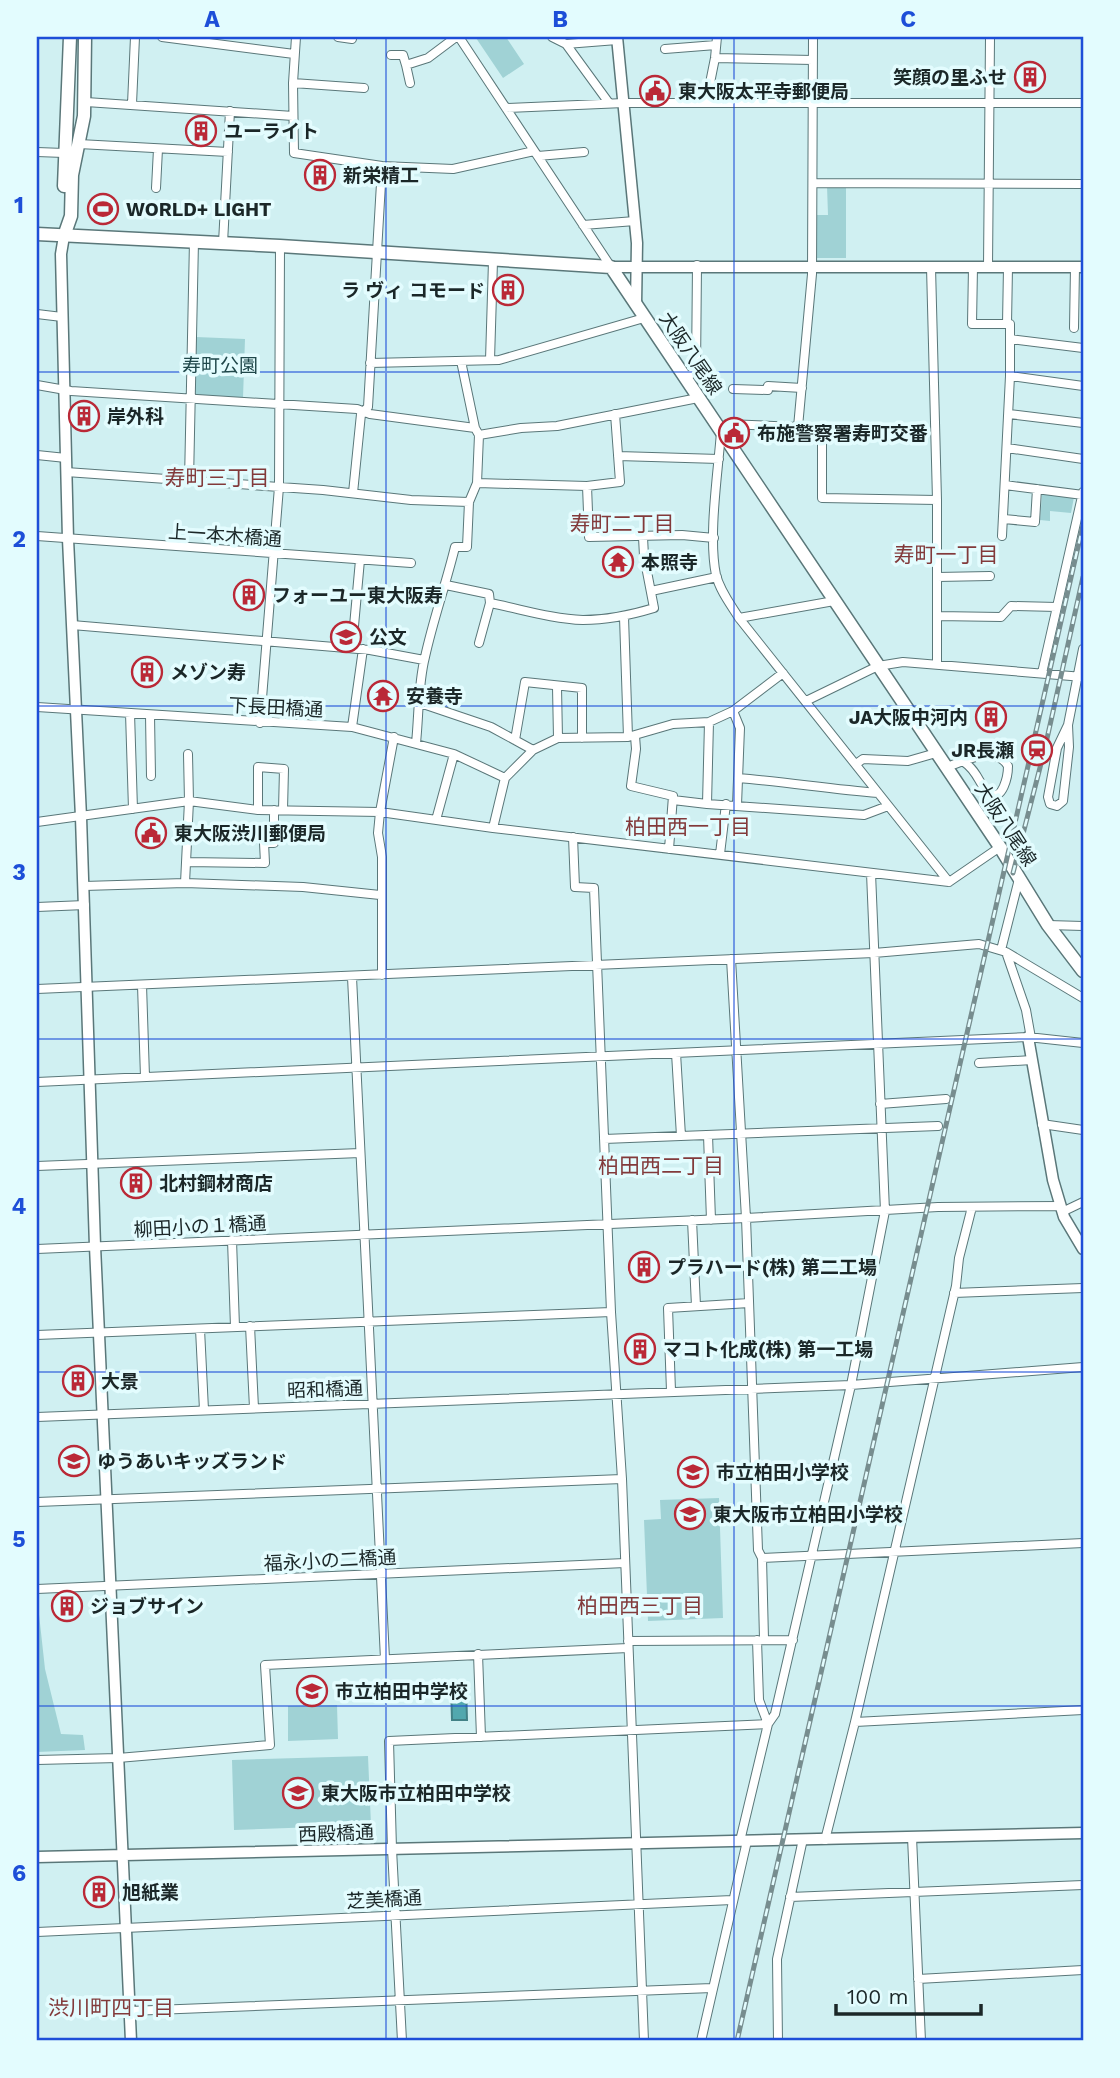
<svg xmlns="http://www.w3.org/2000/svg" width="1120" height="2078" viewBox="0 0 1120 2078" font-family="'Work Sans','Noto Sans JP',sans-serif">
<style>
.green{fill:#a0d2d5}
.water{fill:#52a8ae;stroke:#428186;stroke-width:2}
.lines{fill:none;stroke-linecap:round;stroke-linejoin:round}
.minor-casing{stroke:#5a7779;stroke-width:10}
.tertiary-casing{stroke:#5a7779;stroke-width:13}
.secondary-casing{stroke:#5a7779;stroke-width:15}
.minor{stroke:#fff;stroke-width:8}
.tertiary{stroke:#fff;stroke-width:10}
.secondary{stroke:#fff;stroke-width:12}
.rail-casing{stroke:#778d8f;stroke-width:5}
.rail{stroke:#e3fcfe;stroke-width:2.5;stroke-dasharray:8;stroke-linecap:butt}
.grid{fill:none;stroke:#1d4ed8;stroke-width:2;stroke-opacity:0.55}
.labels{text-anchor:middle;stroke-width:7;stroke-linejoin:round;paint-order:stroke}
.poi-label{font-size:19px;font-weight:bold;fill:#1b2728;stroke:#e3fcfe;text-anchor:start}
.street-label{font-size:19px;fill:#1b2728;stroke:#e3fcfe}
.park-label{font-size:19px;fill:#20484b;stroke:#e3fcfe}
.neighbourhood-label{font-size:21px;fill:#823a3b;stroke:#e3fcfe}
.neatline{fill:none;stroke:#1d4ed8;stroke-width:2.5}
.grid-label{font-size:23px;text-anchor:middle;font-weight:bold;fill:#1d4ed8}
</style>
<rect width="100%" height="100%" fill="#d0f0f2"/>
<!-- green -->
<path class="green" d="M479,37h27l18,27 -21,14 -27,-40z
M827,186l19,1v71h-31v-43h13z
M196,337l49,2 -2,59 -45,-1 -4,-7z
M1045,493l29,4 -3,16 -21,-2v10l-10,-1 2,-25z
M719,1498l4,120 -75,3 -4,-101 17,-1 -1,-19z
M37,1596l8,73 16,65 22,1 2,15 -48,2z
M337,1705l1,34 -50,2v-35z
M368,1756l3,69 -137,5 -2,-70z"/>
<!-- water -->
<path class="water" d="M451,1685h15l1,35h-15z"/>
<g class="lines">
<!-- minor casing -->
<g class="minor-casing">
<path id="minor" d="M162,37l132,17
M296,37l-3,46 1,70 88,13 71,3 81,-18
M338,37l14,2
M459,37l152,230
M552,37l14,7 43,59
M566,44l51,-4
M665,49l51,-4
M391,55h12l3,10
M715,58l98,2
M293,83l71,5
M410,83l-4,-18 22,-7 28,-21
M86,102l207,14
M706,103l9,-45 2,-21
M132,104l3,-67
M506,108l118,-5h459
M79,144l149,8
M37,152l27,1
M538,156l46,-4
M813,183l270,1
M156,188l2,-39
M583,225l52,-4
M223,243l7,-132
M931,267l6,233v164
M973,267l-1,57h38v52l-8,160
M988,267l2,-230
M37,314l25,3
M1007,324l1,-57
M1074,328l1,-61
M1010,339l73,9
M490,360l3,-99
M461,361l14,67
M370,363l129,-3 145,-42
M1010,376l73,10
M685,379l11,-9 1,-105
M37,385l34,6 286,18 13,5 105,14 4,7 42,-7 36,-2 141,-28
M733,389l35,1v-4l34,2
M1009,414l74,9
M798,427l14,-153 1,-237
M1007,448l76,11
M37,455l29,3
M618,456l101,3
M66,472l257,18 88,10 58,2
M189,481l5,-240
M477,483l110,3 33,-4 -5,-68
M1005,485l78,10
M587,486l2,51 93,-2 32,3
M353,493l8,-79 7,-7 14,-241
M937,500l-115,-2v-70l-95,-4 -6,8c-3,41 -13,104 -5,143 4,16 15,30 23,43l210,264
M1004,519l31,3 2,-33
M37,536l374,27
M937,577l53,-1
M446,585l43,9 1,9c31,6 62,16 93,17 25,0 48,-5 71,-12l-10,-52 -1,-19
M651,591l66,-14
M937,616l64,1 10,-11 46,1
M624,617l4,120
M739,618l95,-17
M72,625l298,25 54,10
M479,643l11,-40
M352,648l8,-88
M1042,673l41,-181
M557,687l1,51
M806,701l72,-35 25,-4 180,15
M420,703l71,24 42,23
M37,707l315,20 102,27 51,24
M733,711l7,17 -3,77
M130,713l3,96
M150,715l1,61
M709,722l-2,82 157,11 24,-9
M260,723l19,-236 1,-241
M1068,725l-11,23 -9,49 2,7 7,2 6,-5 6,-54 -1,-22 15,-76
M352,727l11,-78
M635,736l1,13 -5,37 42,10 -4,53
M515,740l10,-58 57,6v50
M416,743c3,-28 2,-59 9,-86 8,-37 21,-73 30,-110h12l2,-45 8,-19 2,-48
M856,764l7,-5 45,2 28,-8
M946,767c19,-5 48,-24 62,-1 0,9 -5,37 -19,27 -10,-7 -10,-21 -25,-31
M738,778c47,4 93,11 140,15
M673,800l34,4
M258,810v-43l26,2 -1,41
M436,820l18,-66
M37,822l152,-21 69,9 122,2 113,16 456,54 51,-35
M493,828l12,-50 28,-28 25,-12 70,-1 45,-13 36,-2 24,-11 50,-38
M573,837l2,50 19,1 17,424 11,167 22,562
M720,854l6,-50
M186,862l79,1 -1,-20h10v-33
M185,883l4,-82 -1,-47
M84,886l101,-3 118,4 77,8
M37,907l48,-2
M1048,925l35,1
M1001,950l18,-71
M1006,952l20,58 5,28
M731,959l15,259 12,332 4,8 2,81
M382,975v-118l-4,-24 2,-21 14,-75
M352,977l33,682
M142,985l3,92
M37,989l837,-36 105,-9 27,8 77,46
M676,1053l5,83
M979,1063l53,-3
M37,1082l991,-45 55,6
M880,1104l66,-5
M1042,1124l41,6
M708,1135l3,85
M604,1139l334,-13
M37,1166l323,-13
M1062,1212l21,-10
M692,1220l4,86
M232,1240l3,87
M37,1249l709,-31 192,-11 123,-1
M954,1293l129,-5
M250,1326l4,82
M200,1329l4,81
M37,1335l574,-23
M671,1391l-3,-83 81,-5
M37,1417l814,-32 232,-18
M755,1471l77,-3
M37,1502l585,-23
M762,1558l321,-15
M37,1589l588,-26
M757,1640l2,60 9,24
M628,1641l165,-1
M478,1654l3,83
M855,1722l228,-12
M37,1760l81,-2 152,-13 -5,-80 363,-17
M912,1837l9,204
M825,1840l30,-118 101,-436 3,-28 13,-51
M740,1841l28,-117 7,-10 76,-329 34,-174 -14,-338
M790,1897l293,-12
M37,1932l695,-32
M918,1979l165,-9
M130,2011l582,-23
M402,2041l-10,-192 -3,-108 379,-17
M701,2041l46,-200
M778,2041l-1,-82 26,-120"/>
</g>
<!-- tertiary casing -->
<g class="tertiary-casing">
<path id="tertiary" d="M617,37l20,206 -1,62
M64,236l-3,18 7,285 13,278 14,429 36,795
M611,267h472
M1028,1037l25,143 11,37 19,32
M37,1857l1046,-24"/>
</g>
<!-- secondary casing -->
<g class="secondary-casing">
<path id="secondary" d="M64,186l6,-149
M37,234l243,12 331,21 389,580 48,78 35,46
M64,236l7,-20 1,-41 12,-59 1,-79"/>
</g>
<!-- minor -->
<use href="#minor" class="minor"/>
<!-- tertiary -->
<use href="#tertiary" class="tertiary"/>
<!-- secondary -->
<use href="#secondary" class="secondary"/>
<!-- rail casing -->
<g class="rail-casing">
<path id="rail" d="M1013,873l31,-121 39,-175
M737,2041l346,-1516"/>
</g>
<!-- rail -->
<use href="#rail" class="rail"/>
</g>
<!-- grid -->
<path class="grid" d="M386,37v2004M734,37v2004M37,372h1046M37,706h1046M37,1039h1046M37,1372h1046M37,1706h1046"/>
<!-- icons -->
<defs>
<g id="building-ring" transform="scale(1.575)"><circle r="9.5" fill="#e3fcfe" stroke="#ba2937" stroke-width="1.5"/><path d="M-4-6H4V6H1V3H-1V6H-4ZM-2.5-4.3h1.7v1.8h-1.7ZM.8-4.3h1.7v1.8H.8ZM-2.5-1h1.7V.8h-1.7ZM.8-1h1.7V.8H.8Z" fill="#ba2937"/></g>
<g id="civic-ring" transform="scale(1.575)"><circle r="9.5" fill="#e3fcfe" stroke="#ba2937" stroke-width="1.5"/><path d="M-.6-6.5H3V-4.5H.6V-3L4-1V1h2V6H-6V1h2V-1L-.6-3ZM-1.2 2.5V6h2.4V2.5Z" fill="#ba2937"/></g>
<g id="stadium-ring" transform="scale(1.575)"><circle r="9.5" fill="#e3fcfe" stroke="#ba2937" stroke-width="1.5"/><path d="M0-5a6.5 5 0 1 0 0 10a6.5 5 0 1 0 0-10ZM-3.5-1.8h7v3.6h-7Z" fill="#ba2937"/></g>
<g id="temple-ring" transform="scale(1.575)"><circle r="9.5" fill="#e3fcfe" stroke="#ba2937" stroke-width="1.5"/><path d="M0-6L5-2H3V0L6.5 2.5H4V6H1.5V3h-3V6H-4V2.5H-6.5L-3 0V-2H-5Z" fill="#ba2937"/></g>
<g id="school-ring" transform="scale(1.575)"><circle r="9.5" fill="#e3fcfe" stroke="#ba2937" stroke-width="1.5"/><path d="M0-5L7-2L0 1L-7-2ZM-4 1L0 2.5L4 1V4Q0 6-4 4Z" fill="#ba2937"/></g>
<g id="station-ring" transform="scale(1.575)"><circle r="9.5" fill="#e3fcfe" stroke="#ba2937" stroke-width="1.5"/><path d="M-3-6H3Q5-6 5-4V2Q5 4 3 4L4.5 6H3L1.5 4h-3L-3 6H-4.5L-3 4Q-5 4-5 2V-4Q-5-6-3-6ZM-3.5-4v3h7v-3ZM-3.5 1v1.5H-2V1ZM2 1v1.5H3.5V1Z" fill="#ba2937"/></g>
</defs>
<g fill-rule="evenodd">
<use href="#building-ring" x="1030" y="77"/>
<use href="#civic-ring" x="655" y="91"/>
<use href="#building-ring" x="201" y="131"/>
<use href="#building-ring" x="320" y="175"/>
<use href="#stadium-ring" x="103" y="209"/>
<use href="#building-ring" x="508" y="290"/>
<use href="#building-ring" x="84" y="416"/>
<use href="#civic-ring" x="734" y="433"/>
<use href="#temple-ring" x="618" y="562"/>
<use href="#building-ring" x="249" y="595"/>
<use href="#school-ring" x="346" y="637"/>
<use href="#building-ring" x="147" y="672"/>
<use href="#temple-ring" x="383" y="696"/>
<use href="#building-ring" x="991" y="717"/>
<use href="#station-ring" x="1037" y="750"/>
<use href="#civic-ring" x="151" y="833"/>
<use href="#building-ring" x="136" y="1183"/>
<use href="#building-ring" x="644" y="1267"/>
<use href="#building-ring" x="640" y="1349"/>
<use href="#building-ring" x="78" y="1381"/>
<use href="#school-ring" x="74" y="1461"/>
<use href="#school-ring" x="693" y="1472"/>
<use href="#school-ring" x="690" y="1514"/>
<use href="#building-ring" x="67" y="1606"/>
<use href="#school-ring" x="312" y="1691"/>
<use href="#school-ring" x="298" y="1793"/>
<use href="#building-ring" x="99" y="1892"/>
</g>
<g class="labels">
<!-- poi labels -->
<g class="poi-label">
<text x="1007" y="84" text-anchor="end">笑顔の里ふせ</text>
<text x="678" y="98">東大阪太平寺郵便局</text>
<text x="224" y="138">ユーライト</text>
<text x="343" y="182">新栄精工</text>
<text x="126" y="216">WORLD+ LIGHT</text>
<text x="485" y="297" text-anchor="end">ラ ヴィ コモード</text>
<text x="107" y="423">岸外科</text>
<text x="757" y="440">布施警察署寿町交番</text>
<text x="641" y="569">本照寺</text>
<text x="272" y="602">フォーユー東大阪寿</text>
<text x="369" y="644">公文</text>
<text x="170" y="679">メゾン寿</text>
<text x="406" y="703">安養寺</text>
<text x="968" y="724" text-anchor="end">JA大阪中河内</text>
<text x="1014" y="757" text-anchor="end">JR長瀬</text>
<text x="174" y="840">東大阪渋川郵便局</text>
<text x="159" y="1190">北村鋼材商店</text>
<text x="667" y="1274">プラハード(株) 第二工場</text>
<text x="663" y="1356">マコト化成(株) 第一工場</text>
<text x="101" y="1388">大景</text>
<text x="97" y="1468">ゆうあいキッズランド</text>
<text x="716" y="1479">市立柏田小学校</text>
<text x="713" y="1521">東大阪市立柏田小学校</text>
<text x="90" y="1613">ジョブサイン</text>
<text x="335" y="1698">市立柏田中学校</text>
<text x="321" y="1800">東大阪市立柏田中学校</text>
<text x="122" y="1899">旭紙業</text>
</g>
<!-- street labels -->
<g class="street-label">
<text transform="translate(691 353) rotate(56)" y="7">大阪八尾線</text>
<text transform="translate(225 535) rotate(4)" y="7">上一本木橋通</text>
<text transform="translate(276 707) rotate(3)" y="7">下長田橋通</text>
<text transform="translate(1006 824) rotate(57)" y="7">大阪八尾線</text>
<text transform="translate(200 1226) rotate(-3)" y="7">柳田小の１橋通</text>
<text transform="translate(325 1389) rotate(-2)" y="7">昭和橋通</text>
<text transform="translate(330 1560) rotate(-3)" y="7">福永小の二橋通</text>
<text transform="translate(336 1833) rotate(-2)" y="7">西殿橋通</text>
<text transform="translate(384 1899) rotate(-3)" y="7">芝美橋通</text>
</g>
<!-- park labels -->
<g class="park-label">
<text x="220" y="372">寿町公園</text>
</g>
<!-- neighbourhood labels -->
<g class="neighbourhood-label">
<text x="217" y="485">寿町三丁目</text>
<text x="622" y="531">寿町二丁目</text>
<text x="946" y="562">寿町一丁目</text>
<text x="688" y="834">柏田西一丁目</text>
<text x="661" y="1173">柏田西二丁目</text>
<text x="640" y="1613">柏田西三丁目</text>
<text x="111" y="2015">渋川町四丁目</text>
</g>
</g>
<!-- border -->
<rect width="1120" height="2078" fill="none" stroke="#e3fcfe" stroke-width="77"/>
<!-- scale -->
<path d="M836 2004v10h145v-10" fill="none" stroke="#1b2728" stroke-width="3.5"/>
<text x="847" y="2004" font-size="21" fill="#1b2728" stroke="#e3fcfe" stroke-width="5" paint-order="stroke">100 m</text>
<rect x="38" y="38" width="1044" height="2001" class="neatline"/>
<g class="grid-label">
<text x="212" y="27">A</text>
<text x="560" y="27">B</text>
<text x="908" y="27">C</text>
<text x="19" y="213">1</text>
<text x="19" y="547">2</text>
<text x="19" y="880">3</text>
<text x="19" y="1214">4</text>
<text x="19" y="1547">5</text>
<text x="19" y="1881">6</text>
</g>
</svg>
